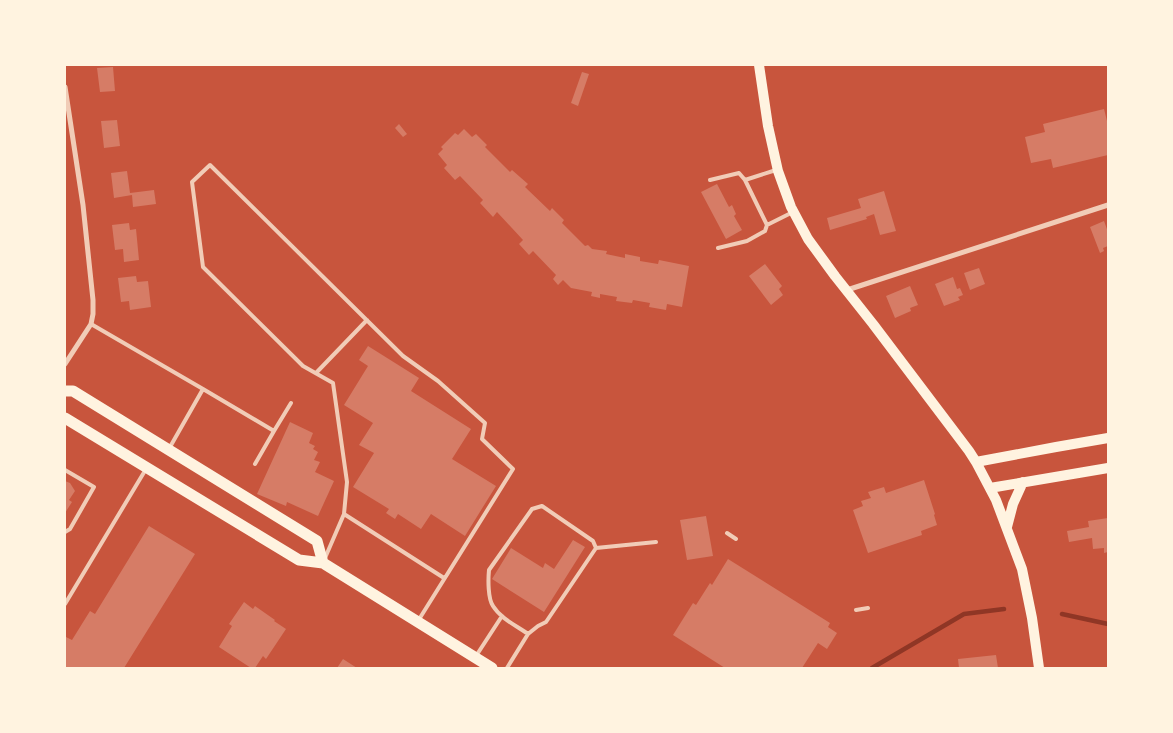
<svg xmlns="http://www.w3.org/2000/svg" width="1173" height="733" viewBox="0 0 1173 733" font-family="'Space Grotesk',sans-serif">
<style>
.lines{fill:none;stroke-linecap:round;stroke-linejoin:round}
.stream{stroke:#8f3625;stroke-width:4.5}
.building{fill:#d67c66}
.service{stroke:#f1ccb7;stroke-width:4}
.minor{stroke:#f1ccb7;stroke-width:5}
.secondary{stroke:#fff3e0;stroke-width:10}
.trunk{stroke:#fff3e0;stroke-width:11}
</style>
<rect width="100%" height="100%" fill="#c8553d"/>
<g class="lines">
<!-- stream -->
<path class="stream" d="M1062,614l46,10
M872,668l92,-54 40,-5"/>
</g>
<!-- building -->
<path class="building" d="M113,67l2,24 -15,1 -3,-24z
M582,72l7,2 -11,32 -7,-3z
M1104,109l4,16v30l-55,13 -2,-9 -20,4 -6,-26 20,-5 -2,-8z
M117,120l3,26 -16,2 -3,-27z
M399,124l8,10 -4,3 -8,-9z
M464,129l8,8 4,-3 11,11 -2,2 25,25 2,-2 16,14 -3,3 25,24 2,-3 12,12 -2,3 23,23 3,-1 4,4 15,2 -1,3 19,4v-4l15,3v4l18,3 1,-4 30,6 -7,41 -15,-3 -1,6 -17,-3 1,-4 -17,-3 -1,3 -16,-2 1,-4 -17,-3v4l-9,-2 1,-4 -21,-4 -8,-8 -5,5 -5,-6 3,-4 -23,-24 -4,4 -10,-11 4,-4 -26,-28 -4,5 -13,-14 3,-3 -23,-24 -5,4 -11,-12 3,-3 -9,-11 5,-5 -2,-2 14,-14 3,2z
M127,171l3,22 24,-3 2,14 -23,3 -1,-12 -18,3 -3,-25z
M717,184l12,23 3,-2 4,9 -2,2 8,14 -16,9 -25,-47z
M884,191l12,40 -16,4 -6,-21 -8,3 1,2 -37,11 -3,-12 34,-10 -3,-9z
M1104,221l4,11v14l-5,2 1,3 -4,2 -10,-26z
M129,223l1,7 6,-1 3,31 -15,2 -1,-13 -8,1 -3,-25z
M765,264l17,22 -3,3 4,6 -12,10 -22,-29z
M979,268l6,16 -15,6 -6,-17z
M136,276l1,6 11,-1 3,26 -21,3 -1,-9 -8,1 -3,-24z
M953,277l4,12 3,-1 3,7 -5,2 2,3 -16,6 -9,-22z
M910,286l8,19 -8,3 1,3 -16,7 -9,-22z
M368,346l51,32 -8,13 60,38 -19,30 44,27 -31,50 -34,-22 -10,15 -23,-15 -3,5 -9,-6 3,-4 -36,-22 21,-34 -15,-8 14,-22 -29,-18 24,-39 -9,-6z
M290,422l23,11 -4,10 6,3 -2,3 5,3 -4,8 6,2 -5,10 19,9 -16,35 -31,-14 -1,4 -29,-12z
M924,480l11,34 -1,1 3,10 -16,6 1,4 -54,18 -15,-43 10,-4 -2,-5 10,-3 -3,-6 16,-5 2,6z
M65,481l5,2 5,8 -6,9 3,2 -7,11z
M706,516l7,40 -26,4 -7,-40z
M1108,518v34l-4,1v-5l-11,1 -1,-11 -23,4 -2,-11 22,-4 -1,-6z
M149,526l46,28 -71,114h-59v-30l1,-1 6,3 18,-29 5,3z
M573,540l12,7 -41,65 -52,-33 19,-31 32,20 2,-5 9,6z
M728,559l102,64 -2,4 9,6 -10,16 -9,-6 -16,25h-77l-52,-33 20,-32 3,2 14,-22 2,2z
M244,602l9,7 2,-3 20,14 -1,1 12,8 -20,30 -3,-3 -8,12h-4l-32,-21 13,-21 -3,-2z
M996,655l2,13h-39l-1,-9z
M343,659l14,9h-20z"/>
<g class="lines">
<!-- service -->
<path class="service" d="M710,180l29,-7 6,7
M767,225l-22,-45 31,-10
M718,248l29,-7 18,-10 2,-6 26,-13
M91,324l112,65 -33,58
M316,373l51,-53
M203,389l71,42 17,-28
M255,464l19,-33
M65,470l29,17 -24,42 -5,3
M344,514l100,64
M727,533l9,6
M325,558l19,-44 3,-32 -14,-99 -30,-17 -100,-99 -11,-85 18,-17 193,191 35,25 47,42 -3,16 31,30 -95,152
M65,604l81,-135
M856,610l12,-2
M528,634c-11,-8 -27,-15 -35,-28 -5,-7 -5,-26 -4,-36l43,-61 10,-3 51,35 3,7
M476,656l26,-40
M507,668l21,-34 10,-8 8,-4 50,-74 60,-6"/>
<!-- minor -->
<path class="minor" d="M65,87l18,118 10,95v14l-2,10 -26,40
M847,290l261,-85"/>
<!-- secondary -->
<path class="secondary" d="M759,65l9,61 10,45 13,36 17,32 27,37 38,48 96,127 7,11 20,38 26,69 10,49 7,50
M976,462l80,-15 52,-9
M990,488l118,-20
M1007,527l6,-23 10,-22"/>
<!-- trunk -->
<path class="trunk" d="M65,391h8l244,150 6,22
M65,418l234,142 24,3 169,105"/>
</g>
<!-- border -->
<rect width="1173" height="733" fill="none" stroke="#fff3e0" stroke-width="132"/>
</svg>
